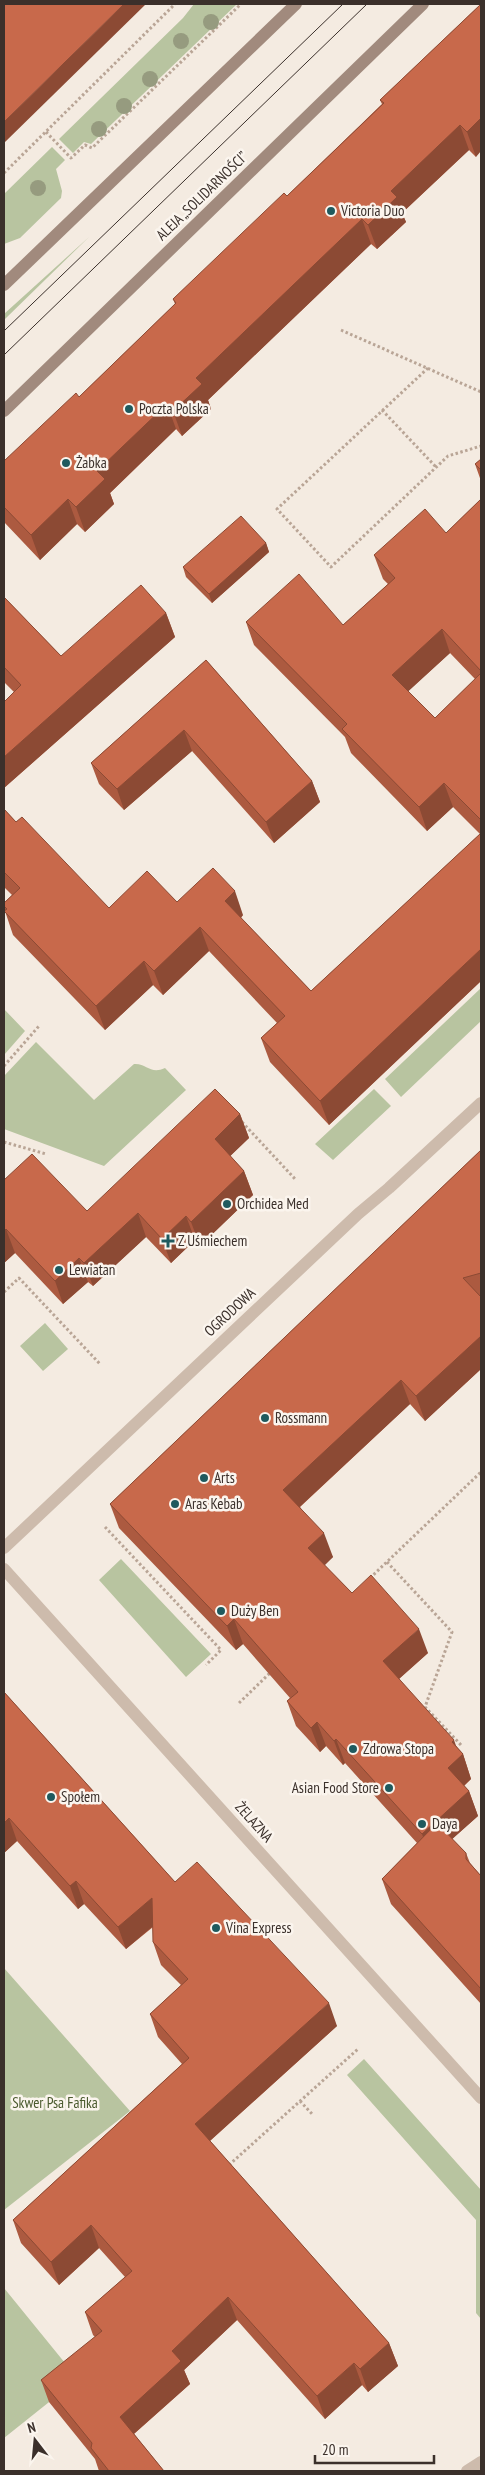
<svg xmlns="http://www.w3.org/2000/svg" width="485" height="2475" viewBox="0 0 485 2475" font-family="'PT Sans Narrow',sans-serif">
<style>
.green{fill:#b8c4a0}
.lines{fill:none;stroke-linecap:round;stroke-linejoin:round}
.path{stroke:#b9a596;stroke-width:3;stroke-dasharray:2.5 2.5;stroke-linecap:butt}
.minor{stroke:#cdbbac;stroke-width:12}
.tertiary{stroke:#cdbbac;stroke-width:12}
.secondary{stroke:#a18a7d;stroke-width:12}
.tram{stroke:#3b302b;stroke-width:1}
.tree{fill:#969b7f}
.wall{fill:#ac5a40;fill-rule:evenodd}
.shaded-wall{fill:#8c4a34}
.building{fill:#c8694b;stroke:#8c4a34}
.poi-dot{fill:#1f5a5e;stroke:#fbf5ee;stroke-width:2}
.labels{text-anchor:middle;stroke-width:5;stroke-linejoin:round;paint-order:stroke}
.street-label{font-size:15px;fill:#3b302b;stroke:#fbf5ee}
.poi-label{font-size:15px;fill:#3b302b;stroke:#fbf5ee;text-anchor:start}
.park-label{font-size:15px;fill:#4a5a2e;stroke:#fbf5ee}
</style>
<rect width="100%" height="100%" fill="#f4ebe1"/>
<!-- green -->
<path class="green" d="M194,4h43l-146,140 -7,-2 -11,11 -14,-14 124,-121z
M52,147l13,13 -9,9 6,22 -1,7 -41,40 -16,6v-50z
M89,237l-85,83v-6z
M481,988v33l-80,76 -16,-18z
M4,1009l21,22 -21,24z
M36,1042l58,58 40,-36c13,-1 16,11 31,4l21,22 -82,76 -100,-37v-53z
M374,1089l17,17 -58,54 -18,-16z
M45,1323l23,26 -25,22 -23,-25z
M121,1559l90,95 -25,23 -87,-97z
M4,1968l126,143 -126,99z
M364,2059l117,131v129l-5,-6v-93l-129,-145z
M4,2288l74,91 -74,59z"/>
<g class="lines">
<!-- path -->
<path class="path" d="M46,132l25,26 14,-13 7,3 149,-144
M4,173l171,-169
M341,330l140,62
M428,368l-151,141 54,58 117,-111 33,-10
M382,410l54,57
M4,1066l35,-40
M242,1122l54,58
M4,1142l42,12
M4,1292l15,-14 81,86
M105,1527l116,123 -15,15
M387,1562l65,70 -27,75 37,39
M370,1578l111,-106
M239,1703l32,-31
M300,2101l13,14
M229,2165l129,-116"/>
<!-- minor -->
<path class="minor" d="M4,1548l354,-334 31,-26 92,-85
M467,2471l14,-9"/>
<!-- tertiary -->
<path class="tertiary" d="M4,1569l477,529"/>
<!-- secondary -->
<path class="secondary" d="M4,285l292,-281
M4,411l419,-407"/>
<!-- tram -->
<path class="tram" d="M4,331l339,-327
M4,355l363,-351"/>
</g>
<!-- trees -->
<g class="tree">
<circle cx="211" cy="22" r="8"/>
<circle cx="181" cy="41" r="8"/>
<circle cx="150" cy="79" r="8"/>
<circle cx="124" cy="106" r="8"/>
<circle cx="99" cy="129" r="8"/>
<circle cx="38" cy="188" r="8"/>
</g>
<!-- wall -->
<path class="wall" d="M481,4l-5,153 -7,-7 -67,63 4,9 -29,27 -6,-5 -163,156 3,9 -29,27 -6,-7 -66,64 4,11 -29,28 -8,-8 -37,36 -36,-38v-61l75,-64 96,-93 -2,-5 114,-103 95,-92 -2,-4z
M481,459v22l-6,-17z
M481,499v482l-152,144 -59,-63 -9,-24 16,-15 -68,-72 -46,44 -10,-10 -48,45 -92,-95 -9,-27v-5l8,-8 -8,-8v-78l12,13 93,86 68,-6 66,13 -2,3 70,73 169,-157 -27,-27 -26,24 -76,-78 -6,-16 -91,-92 -8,-23 97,3 45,-41 -5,-5 -9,-24 72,-22zM450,653l25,26 -40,39 -27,-27z
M266,543l3,9 -57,51 -26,-26 -3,-10z
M4,597l57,59 105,-43 9,24 -171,151v-86l10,-10 -10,-10z
M206,660l106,121 8,21 -46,41 -82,-92 -68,59 -25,-26 -8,-21z
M240,1114l9,24 -19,18 14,15 9,24 -53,51 -5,-6 -24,23 -25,-26 -53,49 -5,-4 -25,22 -48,-51 -11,10v-83l83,31z
M481,1150v219l-56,52 -15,-17 -110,103 33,50 -9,8 28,28 76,60 -29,26 64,75 8,25 -7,7 5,5 9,25 -26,23 14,14 4,10 11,13v128l-90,-100 -9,-25 35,-36 -72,-80 -2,2 -17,-19 -6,6 -24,-26 -9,-25 3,-3 -47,-54 -7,6 -117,-122 -9,-24z
M4,1692l171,190 162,144 -127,115 179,202 9,23 -30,26 -6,-7 -37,34 -88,-99 -53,50 6,14 -56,50 30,37h-65l-4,-12 -46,-57 -8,-22 54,-43 -2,-2 -8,-23 40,-35 -26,-29 -40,37 -38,-42 -8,-23 169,-156 -24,-27 -8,-23 31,-29 -20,-20 -8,-23v-15l-27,22 -42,-45 -6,5 -61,-68 -13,12z"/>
<!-- shaded-wall -->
<path class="shaded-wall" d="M124,4h22l-142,139v-21z
M481,118v33l-5,6 -9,-25z
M460,125l9,25 -67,63 4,9 -29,27 -9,-24 23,-34z
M362,219l9,25 -163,156 3,9 -29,27 -9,-25 23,-33z
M167,404l9,25 -66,64 4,11 -29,28 -9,-25 21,-36z
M68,499l9,25 -37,36 -9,-25z
M266,543l3,9 -57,51 -3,-9z
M166,613l9,24 -171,151v-31z
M442,629l8,24 -49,45 -9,-23z
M184,730l8,21 -68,59 -7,-21z
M312,781l8,21 -46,41 -8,-21z
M444,783l9,24 -26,24 -8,-24z
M235,891l8,24 -10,10 -8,-24z
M200,927l9,24 -46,44 -9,-24z
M481,949v32l-152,144 -9,-24z
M144,961l9,24 -48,45 -9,-24z
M240,1114l9,24 -26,25 -8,-24z
M244,1171l9,24 -53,51 -9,-24z
M138,1213l8,24 -53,49 -9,-23z
M186,1216l9,24 -24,23 -9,-24z
M6,1229l9,24 -11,10v-32z
M79,1258l9,24 -25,22 -8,-23z
M481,1336v33l-56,52 -9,-25z
M401,1380l9,24 -118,110 -9,-24z
M324,1533l9,24 -16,16 -9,-25z
M234,1619l9,25 -7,6 -9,-24z
M419,1629l9,24 -36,32 -9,-24z
M317,1722l9,24 -6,6 -9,-24z
M336,1739l9,24 -2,2 -9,-24z
M454,1740l6,17 3,-3 8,25 -14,13 -9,-24 4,-26z
M469,1791l9,25 -47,42 -9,-24z
M9,1818l8,23 -13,12v-30z
M76,1881l8,23 -6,5 -8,-23z
M152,1898l8,22 -34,29 -8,-22z
M329,2003l8,23 -134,121 -8,-23z
M91,2225l8,23 -40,37 -8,-23z
M228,2297l9,23 -53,50 6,14 -62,55 -8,-22 52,-66z
M389,2343l9,23 -30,26 -8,-23z
M354,2363l8,22 -37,34 -8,-23z"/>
<!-- building -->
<path class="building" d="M4,4h120l-120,118z
M481,4v114l-14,14 -7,-7 -69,66 6,6 -29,28 -6,-6 -166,159 6,6 -29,27 -6,-7 -70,67 8,8 -29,28 -8,-8 -37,36 -27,-28v-46l72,-68 3,4 97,-94 -3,-4 111,-106 3,3 97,-93 -4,-3z
M481,459v11l-6,-6z
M481,499v172l-39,-42 -50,46 43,43 46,-45v147l-37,-37 -25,24 -77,-78 5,-5 -101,-102 53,-48 44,51 52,-47 -21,-23 51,-46 21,24z
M241,516l25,27 -57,51 -26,-27z
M141,585l25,28 -162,144v-55l17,-17 -17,-18v-70l57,59z
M206,660l106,121 -46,41 -82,-92 -67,59 -26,-26z
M4,809l12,13 6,-5 87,91 38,-37 30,31 36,-34 22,23 -10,10 86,90 170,-158v116l-161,152 -59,-63 24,-22 -85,-89 -46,44 -10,-10 -48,45 -92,-95 3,-2 -3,-3v-3l16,-15 -16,-16z
M215,1089l25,25 -25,25 29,32 -53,51 -5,-6 -24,23 -24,-26 -54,50 -5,-5 -24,23 -49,-52 -2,2v-51l28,-26 55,57z
M481,1150v123l-18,5 18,19v39l-65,60 -15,-16 -118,110 41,43 -16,15 44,45 19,-18 48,54 -36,32 71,79 -2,2 11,12 -15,14 21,23 -47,43 -86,-95 -2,2 -17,-19 -6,6 -24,-27 11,-9 -64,-73 -7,7 -117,-122z
M4,1692l171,190 22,-20 132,141 -134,121 194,219 -29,26 -6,-6 -37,33 -89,-99 -56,54 9,10 -61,56 44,54h-55l-18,-23 1,-5 -51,-63 61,-49 -17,-19 47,-41 -41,-46 -40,37 -38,-42 176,-162 -39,-44 38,-35 -35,-37 -1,-44 -34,29 -42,-46 -6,5 -61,-68 -5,5z
M437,1823l29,30v6l15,17v113l-99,-110z"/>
<!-- markers -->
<g class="poi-dot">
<circle cx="331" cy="211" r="5"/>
<circle cx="129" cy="409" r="5"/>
<circle cx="66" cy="463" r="5"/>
<circle cx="227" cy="1204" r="5"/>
<path d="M165.5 1233.5h5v5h5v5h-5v5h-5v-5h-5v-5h5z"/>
<circle cx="59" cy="1270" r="5"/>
<circle cx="265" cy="1418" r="5"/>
<circle cx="204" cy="1478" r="5"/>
<circle cx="175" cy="1504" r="5"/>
<circle cx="221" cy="1611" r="5"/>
<circle cx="353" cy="1749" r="5"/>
<circle cx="389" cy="1788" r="5"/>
<circle cx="51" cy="1797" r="5"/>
<circle cx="422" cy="1824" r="5"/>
<circle cx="216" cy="1928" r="5"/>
</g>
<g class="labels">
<!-- street labels -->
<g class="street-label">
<text transform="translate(202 196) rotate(-44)" y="5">ALEJA „SOLIDARNOŚCI”</text>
<text transform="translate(230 1312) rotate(-43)" y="5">OGRODOWA</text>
<text transform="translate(254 1822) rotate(48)" y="5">ŻELAZNA</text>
</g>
<!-- poi labels -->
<g class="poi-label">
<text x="341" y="216">Victoria Duo</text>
<text x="139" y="414">Poczta Polska</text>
<text x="76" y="468">Żabka</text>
<text x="237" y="1209">Orchidea Med</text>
<text x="178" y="1246">Z Uśmiechem</text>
<text x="69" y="1275">Lewiatan</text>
<text x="275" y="1423">Rossmann</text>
<text x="214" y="1483">Arts</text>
<text x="185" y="1509">Aras Kebab</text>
<text x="231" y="1616">Duży Ben</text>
<text x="363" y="1754">Zdrowa Stopa</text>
<text x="379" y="1793" text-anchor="end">Asian Food Store</text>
<text x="61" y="1802">Społem</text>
<text x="432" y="1829">Daya</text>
<text x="226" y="1933">Vina Express</text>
</g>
<!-- park labels -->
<g class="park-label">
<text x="55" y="2108">Skwer Psa Fafika</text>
</g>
</g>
<!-- border -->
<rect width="485" height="2475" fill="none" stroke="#3b302b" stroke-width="10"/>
<!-- north arrow -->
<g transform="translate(35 2440) rotate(344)" stroke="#fbf5ee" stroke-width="4" paint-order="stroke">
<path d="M0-4L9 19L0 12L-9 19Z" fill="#3b302b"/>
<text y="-8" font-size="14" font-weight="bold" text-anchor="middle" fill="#3b302b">N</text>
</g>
<!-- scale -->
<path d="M315 2455v8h119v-8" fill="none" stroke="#3b302b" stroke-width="2.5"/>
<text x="322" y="2455" font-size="15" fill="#3b302b" stroke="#fbf5ee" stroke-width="4" paint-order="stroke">20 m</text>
</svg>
